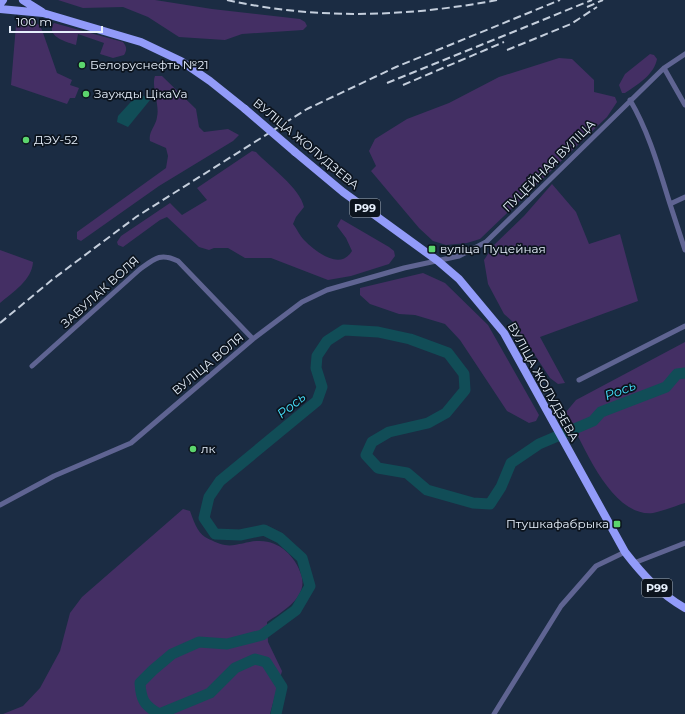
<svg xmlns="http://www.w3.org/2000/svg" width="685" height="714" viewBox="0 0 685 714" font-family="Montserrat,sans-serif">
<style>
.green{fill:#442f64}
.water{fill:#114d57}
.lines{fill:none;stroke-linecap:round;stroke-linejoin:round}
.river{stroke:#114d57;stroke-width:11}
.minor{stroke:#5f6492;stroke-width:5}
.primary{stroke:#929bf9;stroke-width:8}
.rail{stroke:#c4cedc;stroke-width:2;stroke-dasharray:8 4;stroke-linecap:butt}
.primary-bridge{stroke:#929bf9;stroke-width:8}
.poi-dot{fill:#5cd56d;stroke:#0c141e;stroke-width:1.5}
.labels{text-anchor:middle;stroke-width:3.5;stroke-linejoin:round;paint-order:stroke}
.shield{fill:#0c141e;stroke:#a5aeb9;stroke-width:1}
.shield-label{font-size:11px;font-weight:bold;fill:#e7f0fc}
.poi-label{font-size:12px;fill:#e7f0fc;stroke:#0c141e;text-anchor:start}
.street-label{font-size:12px;fill:#e7f0fc;stroke:#0c141e}
.water-label{font-size:13px;font-style:italic;fill:#47e2fe;stroke:#0c141e}
</style>
<rect width="100%" height="100%" fill="#1b2c43"/>
<!-- green -->
<path class="green" d="M58,0h97l57,9 88,10 5,3 2,4 -4,4 -61,4 -17,6 -46,-3 -31,-20 -25,-10 -40,1z
M30,19l9,6 3,5 15,43 15,7 -2,5 9,3 -4,10h-5l-3,6 -56,-19 5,-60 4,-4z
M54,23l69,19c4,5 4,8 1,13l-11,3 -13,-4 4,-11 -26,-9 -2,11c-10,-3 -31,-9 -22,-22z
M650,54l4,1 3,4c-3,16 -20,26 -32,34h-3l-3,-8 6,-11z
M559,58l13,1 22,21v12l21,5 2,5 -10,15 -127,122 -13,4 -21,2 -13,-4 -14,-13 -48,-57 5,-5 -7,-15 6,-12 32,-20 42,-16 50,-26z
M155,76h7l34,33 3,18 5,5 24,-3 11,6 -6,6 -74,45 -78,55 -4,-2v-7l89,-64 2,-12 -2,-8 -16,-7c-2,-9 6,-15 7,-24 3,-12 -6,-31 -2,-41z
M252,151l4,1c14,15 44,36 48,55l-8,10 -3,7c4,5 7,12 11,16 12,12 36,31 48,11l-6,-13 -9,-12 4,-7 48,28 5,4 1,5 -6,8 -38,12 -23,4 -57,-22h-26l-17,-10h-14l-5,2 -10,-3 -32,-30 -7,3 -37,27 -5,-2 -1,-3 4,-6 49,-33 12,12 25,-15 -10,-12z
M552,184l24,28 13,32 31,-10 18,67 -98,36 25,46 -7,1 -8,-6 -37,-56 -9,-8 -16,-30 -4,-24 10,-15 30,-29z
M0,250l33,12c-1,18 -20,30 -33,41z
M423,273l22,10 43,42 51,90 -3,6 -7,2 -22,-12 -47,-71 -15,-16 -30,-9 -16,-1 -29,-10 -10,-9v-7z
M685,342v161c-10,3 -22,8 -32,10 -42,5 -71,-71 -87,-101l10,-12z
M183,509l7,2c3,8 7,21 15,26 6,3 13,7 20,8 10,2 23,-4 33,-4 21,-1 37,15 43,33 8,23 -18,37 -34,48l1,20 14,29 -12,43h-267l20,-8 17,-18 20,-37 10,-38 12,-16z"/>
<!-- water -->
<path class="water" d="M139,93l11,7 -22,27 -11,-5 1,-6z"/>
<g class="lines">
<!-- river -->
<path class="river" d="M276,714l6,-27 -16,-25 -11,-3 -20,9 -25,25 -51,21c-15,-9 -18,-14 -19,-31l13,-13 19,-16 27,-12 28,2 35,-9 34,-25 14,-24 -8,-28 -22,-20 -16,-8 -24,5 -25,-1 -11,-16 5,-21 11,-16 97,-80 5,-14 -6,-19 1,-12 10,-15 17,-11 34,2 32,7 38,14 16,21 1,16 -19,23 -18,10 -39,9 -17,10 -6,13 12,13 29,5 20,17 46,13 17,1 11,-17 10,-24 28,-19 54,-23 8,-9 65,-25 11,-13 8,-1"/>
<!-- minor -->
<path class="minor" d="M664,68l21,37
M630,100c19,32 29,69 40,104l15,-7
M670,204l15,46
M32,366l107,-96c15,-11 21,-18 39,-9l75,78
M579,380l106,-54
M0,505l54,-29 77,-33 122,-104 49,-37 25,-12 77,-22 55,-12 27,-14 178,-174 21,-14
M634,563l51,-20
M494,714l67,-108 35,-40 29,-14"/>
<!-- primary -->
<path class="primary" d="M23,0l19,12
M0,4l3,-4
M0,9l43,4 98,29 40,19 29,20 35,28
M295,152l48,40 95,69 21,18 45,54 121,219c17,22 35,42 60,56"/>
<!-- rail -->
<path class="rail" d="M227,0c89,20 181,17 270,0
M587,7l16,-7
M507,50l64,-26 26,-17
M387,83l205,-83
M403,85l101,-43
M0,323l53,-44 83,-62 171,-108 89,-42 164,-67"/>
<!-- primary-bridge -->
<path class="primary-bridge" d="M245,109l50,43"/>
</g>
<!-- markers -->
<g class="poi-dot">
<circle cx="82" cy="65" r="4"/>
<circle cx="86" cy="94" r="4"/>
<circle cx="26" cy="140" r="4"/>
<rect x="428" y="245" width="8" height="8" rx="2"/>
<circle cx="193" cy="449" r="4"/>
<rect x="613" y="520" width="8" height="8" rx="2"/>
</g>
<g class="labels">
<!-- shield labels -->
<g class="shield">
<rect x="350" y="199" width="30" height="18" rx="3"/>
<rect x="642" y="579" width="30" height="18" rx="3"/>
</g>
<g class="shield-label">
<text x="365" y="212">Р99</text>
<text x="657" y="592">Р99</text>
</g>
<!-- poi labels -->
<g class="poi-label">
<text x="90" y="69">Белоруснефть №21</text>
<text x="94" y="98">Заужды ЦікаVа</text>
<text x="34" y="144">ДЭУ-52</text>
<text x="440" y="253">вуліца Пуцейная</text>
<text x="201" y="453">лк</text>
<text x="609" y="528" text-anchor="end">Птушкафабрыка</text>
</g>
<!-- street labels -->
<g class="street-label">
<text transform="translate(306 144) rotate(40)" y="4">ВУЛІЦА ЖОЛУДЗЕВА</text>
<text transform="translate(549 166) rotate(-45)" y="4">ПУЦЕЙНАЯ ВУЛІЦА</text>
<text transform="translate(100 292) rotate(-42)" y="4">ЗАВУЛАК ВОЛЯ</text>
<text transform="translate(208 364) rotate(-40)" y="4">ВУЛІЦА ВОЛЯ</text>
<text transform="translate(543 382) rotate(61)" y="4">ВУЛІЦА ЖОЛУДЗЕВА</text>
</g>
<!-- water labels -->
<g class="water-label">
<text transform="translate(620 390) rotate(-21)" y="5">Рось</text>
<text transform="translate(291 405) rotate(-39)" y="5">Рось</text>
</g>
</g>
<!-- scale -->
<path d="M10 26v6h92v-6" fill="none" stroke="#e7f0fc" stroke-width="2"/>
<text x="16" y="26" font-size="12" fill="#e7f0fc" stroke="#0c141e" stroke-width="3" paint-order="stroke">100 m</text>
</svg>
